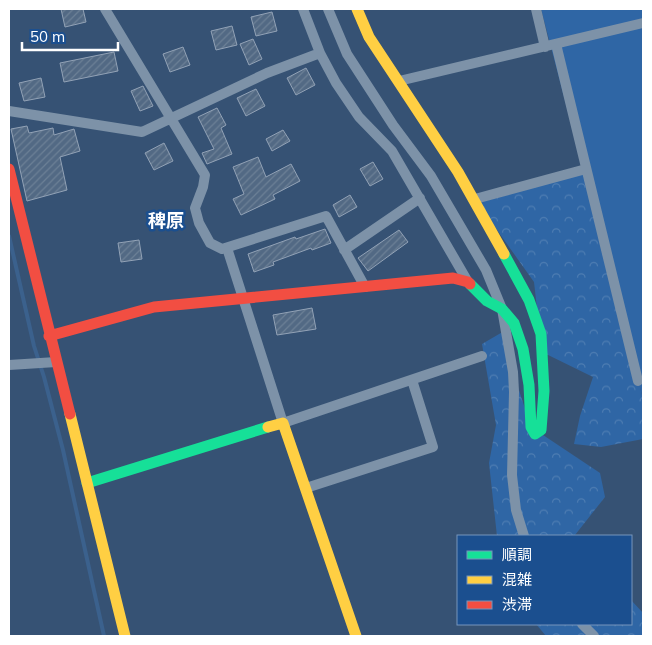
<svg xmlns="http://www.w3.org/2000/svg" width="652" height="645" viewBox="0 0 652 645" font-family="Mulish,'Noto Sans JP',sans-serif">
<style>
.green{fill:#2f66a5}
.forest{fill:url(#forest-crowns)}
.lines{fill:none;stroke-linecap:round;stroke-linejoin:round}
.stream{stroke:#3b618d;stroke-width:4}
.building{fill:url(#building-hatch);stroke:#92a2b6}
.street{stroke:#7d92a8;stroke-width:10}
.fast{stroke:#16e098;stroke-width:11}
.slow{stroke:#ffcf43;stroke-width:11}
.jam{stroke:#f24e42;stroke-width:11}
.labels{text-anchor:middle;stroke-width:5;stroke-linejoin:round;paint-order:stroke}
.quarter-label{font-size:18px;font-weight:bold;fill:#fff;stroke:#1b4f8f}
</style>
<defs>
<pattern id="forest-crowns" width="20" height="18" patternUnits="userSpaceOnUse" patternTransform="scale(1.25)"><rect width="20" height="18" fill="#2f66a5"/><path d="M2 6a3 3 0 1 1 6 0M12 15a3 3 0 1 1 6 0" fill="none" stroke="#4e7db2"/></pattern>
<pattern id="building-hatch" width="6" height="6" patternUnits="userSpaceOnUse" patternTransform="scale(1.25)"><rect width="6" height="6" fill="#526984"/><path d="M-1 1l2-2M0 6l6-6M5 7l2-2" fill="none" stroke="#6c8096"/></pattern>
</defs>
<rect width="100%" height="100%" fill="#365274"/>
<!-- green -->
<path class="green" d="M541,9h102v390z"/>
<!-- forest -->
<path class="forest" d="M586,169l57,230v40l-42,8 -27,-3 6,-28 13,-39 -51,-25 -8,-70 -59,-83z
M506,330l7,42 18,55 69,46 5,24 -30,38 1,1h-79l-8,-73 7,-38 -14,-81z
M631,600l12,13v23h-97l-10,-12h95z"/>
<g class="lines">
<!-- stream -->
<path class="stream" d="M9,236l25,110 10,31 19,73 41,186"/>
</g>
<!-- building -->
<path class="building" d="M61,9h22l3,13 -21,5z
M272,12l5,19 -21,5 -5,-19z
M232,26l5,19 -21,5 -5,-19z
M253,39l9,20 -13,6 -9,-21z
M183,47l7,18 -20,7 -7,-18z
M114,52l4,19 -54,11 -4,-19z
M306,68l9,17 -19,10 -9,-17z
M41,78l4,19 -21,4 -5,-18z
M143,86l10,20 -13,5 -9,-20z
M256,89l9,17 -19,10 -9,-18z
M217,108l9,17 -5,3 11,26 -25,10 -5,-11 12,-4 -16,-32z
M27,126l2,7 24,-5 1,7 20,-6 6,22 -20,6 7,33 -40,11 -16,-72z
M283,130l7,11 -18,10 -6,-12z
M164,143l9,18 -19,9 -9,-17z
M258,157l8,20 25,-13 9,17 -27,14 2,4 -34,16 -8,-16 11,-5 -11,-27z
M373,162l10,17 -13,7 -10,-17z
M350,195l7,12 -18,10 -6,-12z
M325,229l6,14 -19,7 -1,-2 -38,14 1,3 -20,7 -6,-18 47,-17 1,2z
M399,230l9,12 -40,29 -10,-13z
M139,240l3,19 -21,3 -3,-19z
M312,308l4,21 -39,6 -4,-20z"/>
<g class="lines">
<!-- street -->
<path class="street" d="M105,9l100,166 -2,12 -8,21 4,15 11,20 12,6 104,-33 39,71
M303,9l17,44 16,30 23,34 33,34 76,131
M328,9l19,45 46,71 38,51 55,94 16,39 11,63 1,20 -2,83 4,35 8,26
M536,9l9,38
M556,44l82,337
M399,81l244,-58
M9,111l133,21 125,-59 53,-20
M475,199l111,-30
M227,248l56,175 199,-67
M344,250l76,-52
M9,365l47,-3
M306,488l127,-41 -21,-67
M582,624l12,12"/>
<!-- fast -->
<path class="fast" d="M470,284l17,17 15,8 12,14 9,26 6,36 2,42 4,7 6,-4 3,-39 -3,-57 -12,-34 -25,-46
M87,483l181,-56"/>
<!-- slow -->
<path class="slow" d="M357,9l12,28 89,135 46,82
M70,414l55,222
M268,427l15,-4 73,213"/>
<!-- jam -->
<path class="jam" d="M9,169l61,245
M49,336l105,-29 299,-29 15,4 2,2"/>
</g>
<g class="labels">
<!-- quarter labels -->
<g class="quarter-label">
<text x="166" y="227">稗原</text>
</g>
</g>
<!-- border -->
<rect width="652" height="645" fill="none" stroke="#ffffff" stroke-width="20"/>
<!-- legend -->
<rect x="457" y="535" width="175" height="90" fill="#1b4f8f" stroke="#7695bc"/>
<rect x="467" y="551" width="25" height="8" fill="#16e098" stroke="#7695bc"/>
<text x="502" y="560" font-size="15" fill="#ffffff">順調</text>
<rect x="467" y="576" width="25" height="8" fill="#ffcf43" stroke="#7695bc"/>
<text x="502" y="585" font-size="15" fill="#ffffff">混雑</text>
<rect x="467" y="601" width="25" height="8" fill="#f24e42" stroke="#7695bc"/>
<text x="502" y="610" font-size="15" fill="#ffffff">渋滞</text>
<!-- scale -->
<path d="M22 42v8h96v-8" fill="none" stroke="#ffffff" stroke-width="2.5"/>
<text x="30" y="42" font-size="15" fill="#ffffff" stroke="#1b4f8f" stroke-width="4" paint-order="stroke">50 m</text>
</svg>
